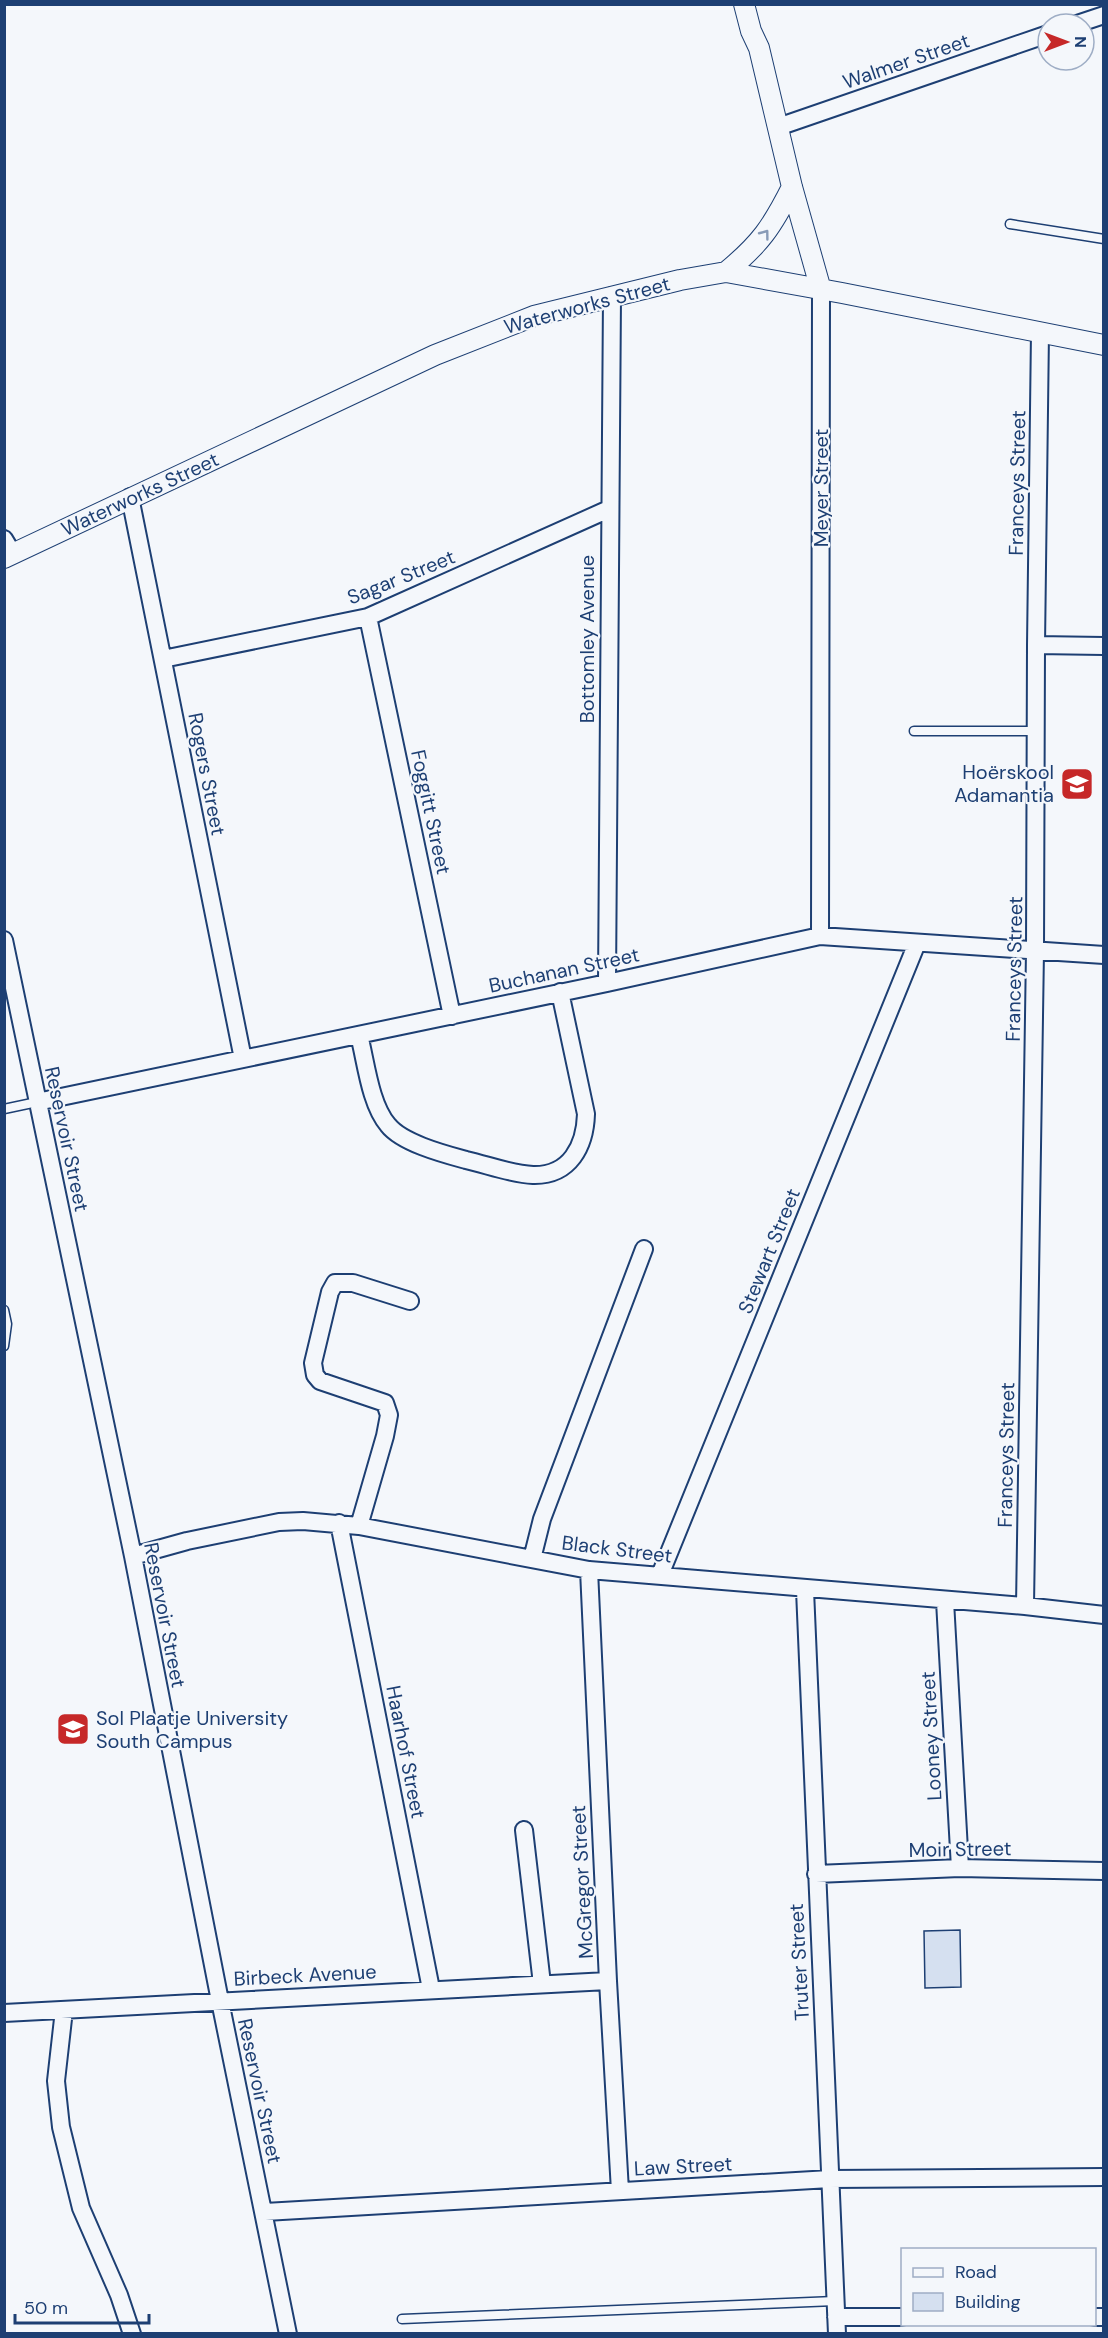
<svg xmlns="http://www.w3.org/2000/svg" width="1108" height="2338" viewBox="0 0 1108 2338" font-family="'DM Sans',sans-serif">
<style>
.building{fill:#d5e0f0;stroke:#1d3f73;stroke-width:1.5}
.lines{fill:none;stroke-linecap:round;stroke-linejoin:round}
.service-casing{stroke:#1d3f73;stroke-width:11}
.minor-casing{stroke:#1d3f73;stroke-width:20}
.tertiary-casing{stroke:#1d3f73;stroke-width:22}
.service{stroke:#f4f7fb;stroke-width:8}
.minor{stroke:#f4f7fb;stroke-width:16}
.tertiary{stroke:#f4f7fb;stroke-width:20}
.oneway{stroke:#889bb7}
.labels{text-anchor:middle;stroke-width:4.5;stroke-linejoin:round;paint-order:stroke}
.street-label{font-size:20px;fill:#1d3f73;stroke:#f4f7fb}
.poi-label{font-size:20px;fill:#1d3f73;stroke:#f4f7fb;text-anchor:end}
</style>
<rect width="100%" height="100%" fill="#f4f7fb"/>
<!-- building -->
<path class="building" d="M960,1930l1,57 -36,1 -1,-57z"/>
<g class="lines">
<!-- service casing -->
<g class="service-casing">
<path id="service" d="M1010,224l94,15
M914,731h122
M4,1109l33,-7
M4,1310l3,14 -3,22
M402,2319l433,-18"/>
</g>
<!-- minor casing -->
<g class="minor-casing">
<path id="minor" d="M1077,24l27,-9
M778,127l270,-93
M130,497l113,562
M4,539l9,15
M368,617l84,399
M1036,645l68,1
M163,659l205,-42 241,-108
M820,936l1,-646
M4,940l129,616 87,445 68,333
M607,983l5,-687
M359,1035c7,27 11,69 29,90 14,18 56,29 78,35 22,5 45,14 67,15 37,1 52,-29 53,-61l-26,-122
M37,1102l570,-119 213,-47 284,19
M339,1523l92,466
M359,1526l26,-90 4,-21 -4,-12 -65,-22 -5,-6 -2,-12 17,-71 5,-9h18l57,18
M133,1556l54,-15 92,-19 24,-1 56,5 230,44 436,36 79,9
M532,1559l10,-40 102,-270
M589,1570l19,411 12,210
M660,1575l257,-632
M805,1590l32,744
M945,1601l15,267
M1025,1606l10,-655 1,-306 4,-313
M524,1830l18,154
M816,1874l144,-6 144,3
M64,2010l-8,71 5,46 20,81 38,87 13,39
M4,2013l604,-32
M265,2212l565,-33 274,-2
M836,2317h66
M1094,2317h10"/>
</g>
<!-- tertiary casing -->
<g class="tertiary-casing">
<path id="tertiary" d="M744,4l7,27 8,17 33,139 29,103
M726,272c34,-28 46,-45 66,-85
M4,558l431,-203 99,-39 146,-36 46,-8 116,21 262,52"/>
</g>
<!-- service -->
<use href="#service" class="service"/>
<!-- minor -->
<use href="#minor" class="minor"/>
<!-- tertiary -->
<use href="#tertiary" class="tertiary"/>
</g>
<!-- one-way arrows -->
<defs><path id="oneway-chevron" d="M-2-3.5L2.5 0L-2 3.5" fill="none" stroke-width="1.6" stroke-linecap="round" stroke-linejoin="round" transform="scale(1.5)"/></defs>
<use class="oneway" href="#oneway-chevron" transform="translate(765 234) rotate(-53)"/>
<!-- icons -->
<defs>
<g id="school-square" transform="scale(1.725)"><rect x="-9" y="-9" width="18" height="18" rx="4" fill="#c62828" stroke="#f4f7fb"/><path d="M0-5L7-2L0 1L-7-2ZM-4 1L0 2.5L4 1V4Q0 6-4 4Z" fill="#fff"/></g>
<g id="university-square" transform="scale(1.725)"><rect x="-9" y="-9" width="18" height="18" rx="4" fill="#c62828" stroke="#f4f7fb"/><path d="M0-5L7-2L0 1L-7-2ZM-4 1L0 2.5L4 1V4Q0 6-4 4Z" fill="#fff"/></g>
</defs>
<g fill-rule="evenodd">
<use href="#school-square" x="1077" y="784"/>
<use href="#university-square" x="73" y="1729"/>
</g>
<g class="labels">
<!-- street labels -->
<g class="street-label">
<text transform="translate(906 61) rotate(-19)" y="7">Walmer Street</text>
<text transform="translate(587 305) rotate(-15)" y="7">Waterworks Street</text>
<text transform="translate(1017 483) rotate(-89)" y="7">Franceys Street</text>
<text transform="translate(821 488) rotate(-90)" y="7">Meyer Street</text>
<text transform="translate(140 494) rotate(-25)" y="7">Waterworks Street</text>
<text transform="translate(401 577) rotate(-22)" y="7">Sagar Street</text>
<text transform="translate(587 639) rotate(-90)" y="7">Bottomley Avenue</text>
<text transform="translate(207 774) rotate(79)" y="7">Rogers Street</text>
<text transform="translate(431 812) rotate(78)" y="7">Foggitt Street</text>
<text transform="translate(1014 969) rotate(-89)" y="7">Franceys Street</text>
<text transform="translate(564 970) rotate(-12)" y="7">Buchanan Street</text>
<text transform="translate(67 1139) rotate(78)" y="7">Reservoir Street</text>
<text transform="translate(769 1251) rotate(-68)" y="7">Stewart Street</text>
<text transform="translate(1006 1455) rotate(-89)" y="7">Franceys Street</text>
<text transform="translate(617 1549) rotate(7)" y="7">Black Street</text>
<text transform="translate(165 1615) rotate(79)" y="7">Reservoir Street</text>
<text transform="translate(931 1736) rotate(-93)" y="7">Looney Street</text>
<text transform="translate(406 1752) rotate(79)" y="7">Haarhof Street</text>
<text transform="translate(960 1849) rotate(-1)" y="7">Moir Street</text>
<text transform="translate(582 1882) rotate(-93)" y="7">McGregor Street</text>
<text transform="translate(799 1962) rotate(-93)" y="7">Truter Street</text>
<text transform="translate(305 1975) rotate(-3)" y="7">Birbeck Avenue</text>
<text transform="translate(260 2091) rotate(78)" y="7">Reservoir Street</text>
<text transform="translate(683 2166) rotate(-3)" y="7">Law Street</text>
</g>
<!-- poi labels -->
<g class="poi-label">
<text x="1054" y="779">Hoërskool<tspan x="1054" dy="23">Adamantia</tspan></text>
<text x="96" y="1725" text-anchor="start">Sol Plaatje University<tspan x="96" dy="23">South Campus</tspan></text>
</g>
</g>
<!-- border -->
<rect width="1108" height="2338" fill="none" stroke="#1d3f73" stroke-width="12"/>
<!-- legend -->
<rect x="901" y="2248" width="195" height="78" fill="#f4f7fb" stroke="#9eadc5" stroke-width="1.5"/>
<rect x="913" y="2268" width="30" height="9" fill="#f4f7fb" stroke="#9eadc5" stroke-width="1.5"/>
<text x="955" y="2278" font-size="18" fill="#1d3f73">Road</text>
<rect x="913" y="2293" width="30" height="18" fill="#d5e0f0" stroke="#9eadc5" stroke-width="1.5"/>
<text x="955" y="2308" font-size="18" fill="#1d3f73">Building</text>
<!-- north arrow -->
<g transform="translate(1066 42) rotate(90)"><circle r="28" fill="#f4f7fb" stroke="#9eadc5" stroke-width="1.5"/>
<path d="M0-4.5L10 22L0 15L-10 22Z" fill="#c62828"/>
<text y="-9" font-size="16" font-weight="bold" text-anchor="middle" fill="#1d3f73">N</text>
</g>
<!-- scale -->
<path d="M15 2314v9h134v-9" fill="none" stroke="#1d3f73" stroke-width="3"/>
<text x="24" y="2314" font-size="18" fill="#1d3f73" stroke="#f4f7fb" stroke-width="4.5" paint-order="stroke">50 m</text>
</svg>
